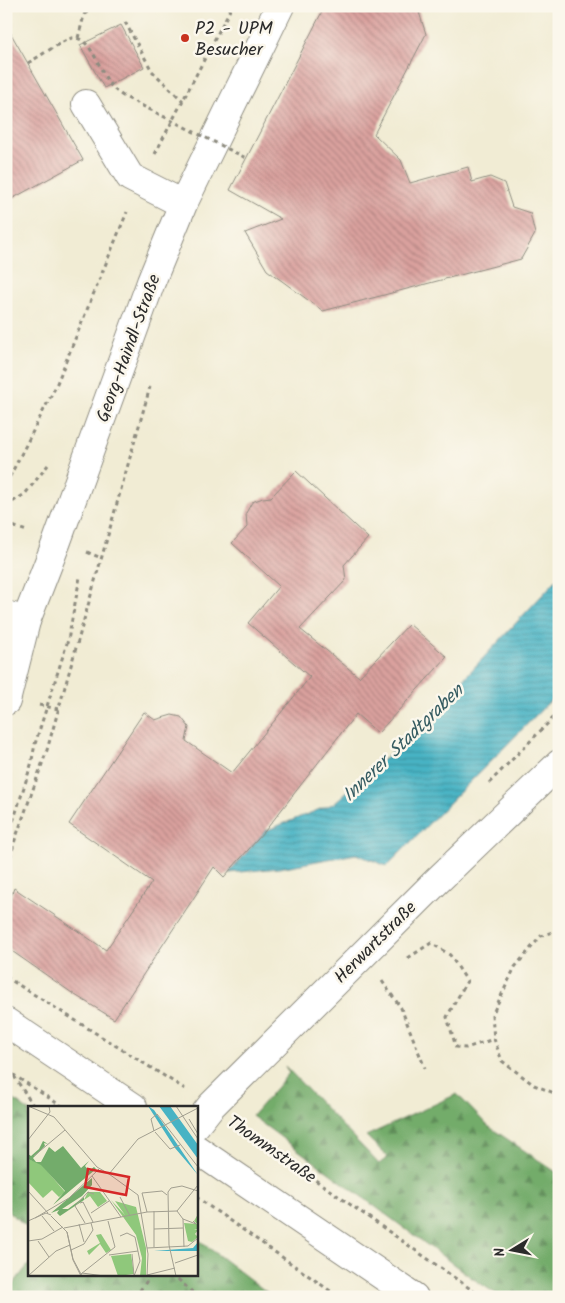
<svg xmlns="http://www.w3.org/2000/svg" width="565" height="1303" viewBox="0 0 565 1303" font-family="Kalam,sans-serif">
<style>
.forest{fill:url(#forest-firs);stroke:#4f6c4b}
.water{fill:url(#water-rules);stroke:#396f78}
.building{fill:url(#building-back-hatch)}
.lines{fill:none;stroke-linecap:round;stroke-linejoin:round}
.minor-casing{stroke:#8e8c80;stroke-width:30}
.major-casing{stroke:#8e8c80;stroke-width:30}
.path{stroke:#8e8c80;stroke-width:3;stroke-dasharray:4 4;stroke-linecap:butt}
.minor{stroke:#fff;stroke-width:28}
.major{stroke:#fff;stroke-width:28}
.path-bridge{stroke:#8e8c80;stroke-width:3;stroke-dasharray:4 4;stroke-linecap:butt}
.poi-dot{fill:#c8321e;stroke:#fbf7ec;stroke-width:2}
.labels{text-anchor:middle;stroke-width:5;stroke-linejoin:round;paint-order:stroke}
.poi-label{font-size:18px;fill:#2b2b2b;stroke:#fbf7ec;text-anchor:start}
.street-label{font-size:18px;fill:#2b2b2b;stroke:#fbf7ec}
.water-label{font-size:19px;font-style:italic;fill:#355b61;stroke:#fbf7ec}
.inset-road{fill:none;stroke:#a29f90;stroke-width:1}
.view{fill:#d62828;fill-opacity:0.15;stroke:#d62828;stroke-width:2.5}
.inset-edge{fill:none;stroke:#2b2b2b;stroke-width:2.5}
</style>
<defs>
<pattern id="forest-firs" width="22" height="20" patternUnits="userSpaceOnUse" patternTransform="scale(1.25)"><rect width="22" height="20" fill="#73ac6b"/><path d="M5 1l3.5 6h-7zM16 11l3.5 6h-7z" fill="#5f8c58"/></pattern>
<pattern id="water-rules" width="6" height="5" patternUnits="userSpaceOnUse" patternTransform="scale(1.25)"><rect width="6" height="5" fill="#47b3c4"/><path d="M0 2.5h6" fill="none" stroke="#3b929f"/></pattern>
<pattern id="building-back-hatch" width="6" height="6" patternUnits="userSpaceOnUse" patternTransform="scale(1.25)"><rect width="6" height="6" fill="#daa19e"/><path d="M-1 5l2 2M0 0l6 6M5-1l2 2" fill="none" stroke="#b18381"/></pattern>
</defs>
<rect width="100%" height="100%" fill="#fbf7ec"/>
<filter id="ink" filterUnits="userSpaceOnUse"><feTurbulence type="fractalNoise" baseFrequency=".02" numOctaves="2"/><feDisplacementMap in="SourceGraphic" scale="10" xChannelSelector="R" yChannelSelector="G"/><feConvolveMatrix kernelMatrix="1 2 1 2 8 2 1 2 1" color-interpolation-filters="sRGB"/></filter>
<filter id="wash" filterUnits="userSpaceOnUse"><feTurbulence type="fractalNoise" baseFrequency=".0096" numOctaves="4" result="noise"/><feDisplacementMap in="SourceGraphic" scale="20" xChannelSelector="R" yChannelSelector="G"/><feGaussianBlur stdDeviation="1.12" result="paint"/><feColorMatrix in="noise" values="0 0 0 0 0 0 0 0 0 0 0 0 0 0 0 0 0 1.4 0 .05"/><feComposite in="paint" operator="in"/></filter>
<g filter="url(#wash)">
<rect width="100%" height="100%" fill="#f1ecd4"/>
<!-- forest -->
<path class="forest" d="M285,1066l94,98 9,-7 -22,-21 91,-42 31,32 71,48v123h-58l-29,-19 -220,-162 37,-43z
M6,1094l23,17v117l-23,-18z
M196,1238l77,59h-267v-4l23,-29v10h167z"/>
<!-- water -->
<path class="water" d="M559,577v115l-172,174 -31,-12 -77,14 -50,5 36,-42 68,-27 77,-68z"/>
<g id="blocks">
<!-- building -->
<path class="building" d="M325,6h92l9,28 -52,100 27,26 9,23 58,-16 4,15 18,-5 14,6 8,24 18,6 5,21 -14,25 -198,52 -56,-41 -22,-37 36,-14 -51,-29z
M6,25l77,135 -77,42z
M121,25l23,42 -40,21 -24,-43z
M296,471l72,67 -24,27 2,15 -46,49 59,48 50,-53 38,33 -69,76 -22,-19 -91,117 -41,46 -10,-10 -100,152 -39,-24 -69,-48v-36l8,-23 92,62 46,-68 -83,-58 75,-112 11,8 17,-5 9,2 8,10 -3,14 46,32 78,-96 -62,-54 31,-37 -47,-43 15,-16 -1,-14 6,-11 11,-4 8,-1z"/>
</g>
</g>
<g filter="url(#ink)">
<use href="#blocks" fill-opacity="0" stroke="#8e8c80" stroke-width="1"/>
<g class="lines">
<!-- minor casing -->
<g class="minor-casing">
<path id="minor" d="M86,104l44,73 53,27
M26,621l31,-80 94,-259 32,-78 97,-198
M6,1022l127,85
M196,1125l15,-19 225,-224 123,-118
M196,1149l218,148"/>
</g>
<!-- major casing -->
<g class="major-casing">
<path id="major" d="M6,615l20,6 -20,80"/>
</g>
<!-- path -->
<path class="path" d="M83,6l-1,6 6,2 -1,3
M86,8l6,1 1,-3
M125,22l27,49 31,30
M155,154l77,-148
M6,484l49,-96 72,-176
M6,506l19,-12 23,-29
M6,524l21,7
M87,552l14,6
M39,705l19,4
M489,783l70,-71
M6,844l25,-79 4,-21 33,-104 12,-63
M6,873l9,-33 32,-90 103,-363
M559,930l-18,6 -26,31 -23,48 2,24 8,22 32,24 25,10
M408,958l23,-15 19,12 17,26 -20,36 9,30 10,1 28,-9
M6,977l179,112
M382,981l19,27 24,60
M6,1070l57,37
M14,1076l20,31
M237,1125l245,172
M196,1197l143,100
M172,1274l26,23
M135,1297l17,-23"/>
<!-- minor -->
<use href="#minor" class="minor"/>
<!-- major -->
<use href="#major" class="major"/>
<!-- path-bridge -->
<path class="path-bridge" d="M78,38l8,-30
M28,63c11,-6 33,-22 44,-25 17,-3 27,29 35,42 4,7 9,11 16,16l123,62"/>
</g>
</g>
<!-- markers -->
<circle class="poi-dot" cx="185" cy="38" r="5"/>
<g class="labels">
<!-- poi labels -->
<g class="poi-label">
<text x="195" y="34">P2 - UPM<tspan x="195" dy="21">Besucher</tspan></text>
</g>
<!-- street labels -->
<g class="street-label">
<text transform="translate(128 348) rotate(-70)" y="6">Georg-Haindl-Straße</text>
<text transform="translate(375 942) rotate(-45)" y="6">Herwartstraße</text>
<text transform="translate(272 1149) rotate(35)" y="6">Thommstraße</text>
</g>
<!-- water labels -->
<g class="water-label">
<text transform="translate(402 742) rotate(-44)" y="7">Innerer Stadtgraben</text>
</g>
</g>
<!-- overview -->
<g transform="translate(28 1106)">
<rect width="170" height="170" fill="#f1ecd4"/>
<path d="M0,53l13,5 24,28 -6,5 -7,-7 -9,8 -15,-16z" fill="#8fc87b"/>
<path d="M15,35l5,3 -4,-1 1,3 -12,12 3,4h5l8,-15 6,5 8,-6 18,22 8,-7 -4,5 4,5 5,-4 2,2 -43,36 12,-14 -24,-26 -13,-6v-5l3,2 8,-7zM64,72v7l-10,11 -20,13h6l16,-12v3l-24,16 -3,-3 2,-3 -8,3z" fill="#73ac6b"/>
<path d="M83,94l14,15 -10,-14 21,6 10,41v28h-6l2,-18 -6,-23z" fill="#8fc87b"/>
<path d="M60,86h12l7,9 -9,6 -8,-11 -6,4zM170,108v15h-4l4,1 -3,4 3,3 -6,5 -4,-1 -4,-18 13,1 -3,-3zM103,148l3,20 -16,2 -7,-20z" fill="#8fc87b"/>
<path d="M73,128l10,16 -5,3 -6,-9 -11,11 -2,-4 13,-8 -4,-8z" fill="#8fc87b"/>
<path d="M120,0l6,4 44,65 -23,-27zM131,0h11l28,39v14zM170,136v9h-44l39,-3z" fill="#47b3c4"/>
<path class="inset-road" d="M0,0l26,11 43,50 12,7 29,-35 60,-31M148,0l22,33M161,13l9,15M126,25l-3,-12 6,-5 41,53M127,26l15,17 10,-4M0,34l22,-28 -1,-6M6,50l31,-26M81,68l29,21 10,59 -1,22M64,70l29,41M0,85l20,22M92,91l10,19M52,97l3,-1 10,20M126,105v36M149,105l6,8 1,28M149,105l21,-26M119,106l-5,-19 20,-2 5,4M63,107l18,-12M14,110l12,15M23,110l16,16 6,28 8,16M23,110l16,16 6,27 9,17M7,112l34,-20 30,-29M155,113l13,5 -3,-3M0,115l18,-8 5,2M57,117l-10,-17 13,-14 6,2M51,118l5,18M36,122l83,-16 30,-1M126,123l29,-1M92,130l7,-3 8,4 5,24 -6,15M0,135l14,-2 21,-12M10,135l11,16M119,142l41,-2 10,-8M43,144l13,-6 9,-14 -2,-7M104,148l2,21M81,149l29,-4M147,157l23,-8M54,167l22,3M53,168l34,-27 -7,-26M119,169l28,-7M0,170l28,-25 14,-6M148,170l-7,-31 -1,-53 3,-4 11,-2 16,5"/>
<path class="view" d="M60,63l41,8 -3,18 -41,-8z"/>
<rect width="170" height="170" class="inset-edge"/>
</g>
<!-- margin -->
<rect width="565" height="1303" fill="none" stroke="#fbf7ec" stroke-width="25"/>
<!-- north arrow -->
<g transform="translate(512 1250) rotate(260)" stroke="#fbf7ec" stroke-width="4" paint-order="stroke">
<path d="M0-4L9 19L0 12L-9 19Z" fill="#2b2b2b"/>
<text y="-8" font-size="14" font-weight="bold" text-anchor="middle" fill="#2b2b2b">N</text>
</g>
</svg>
